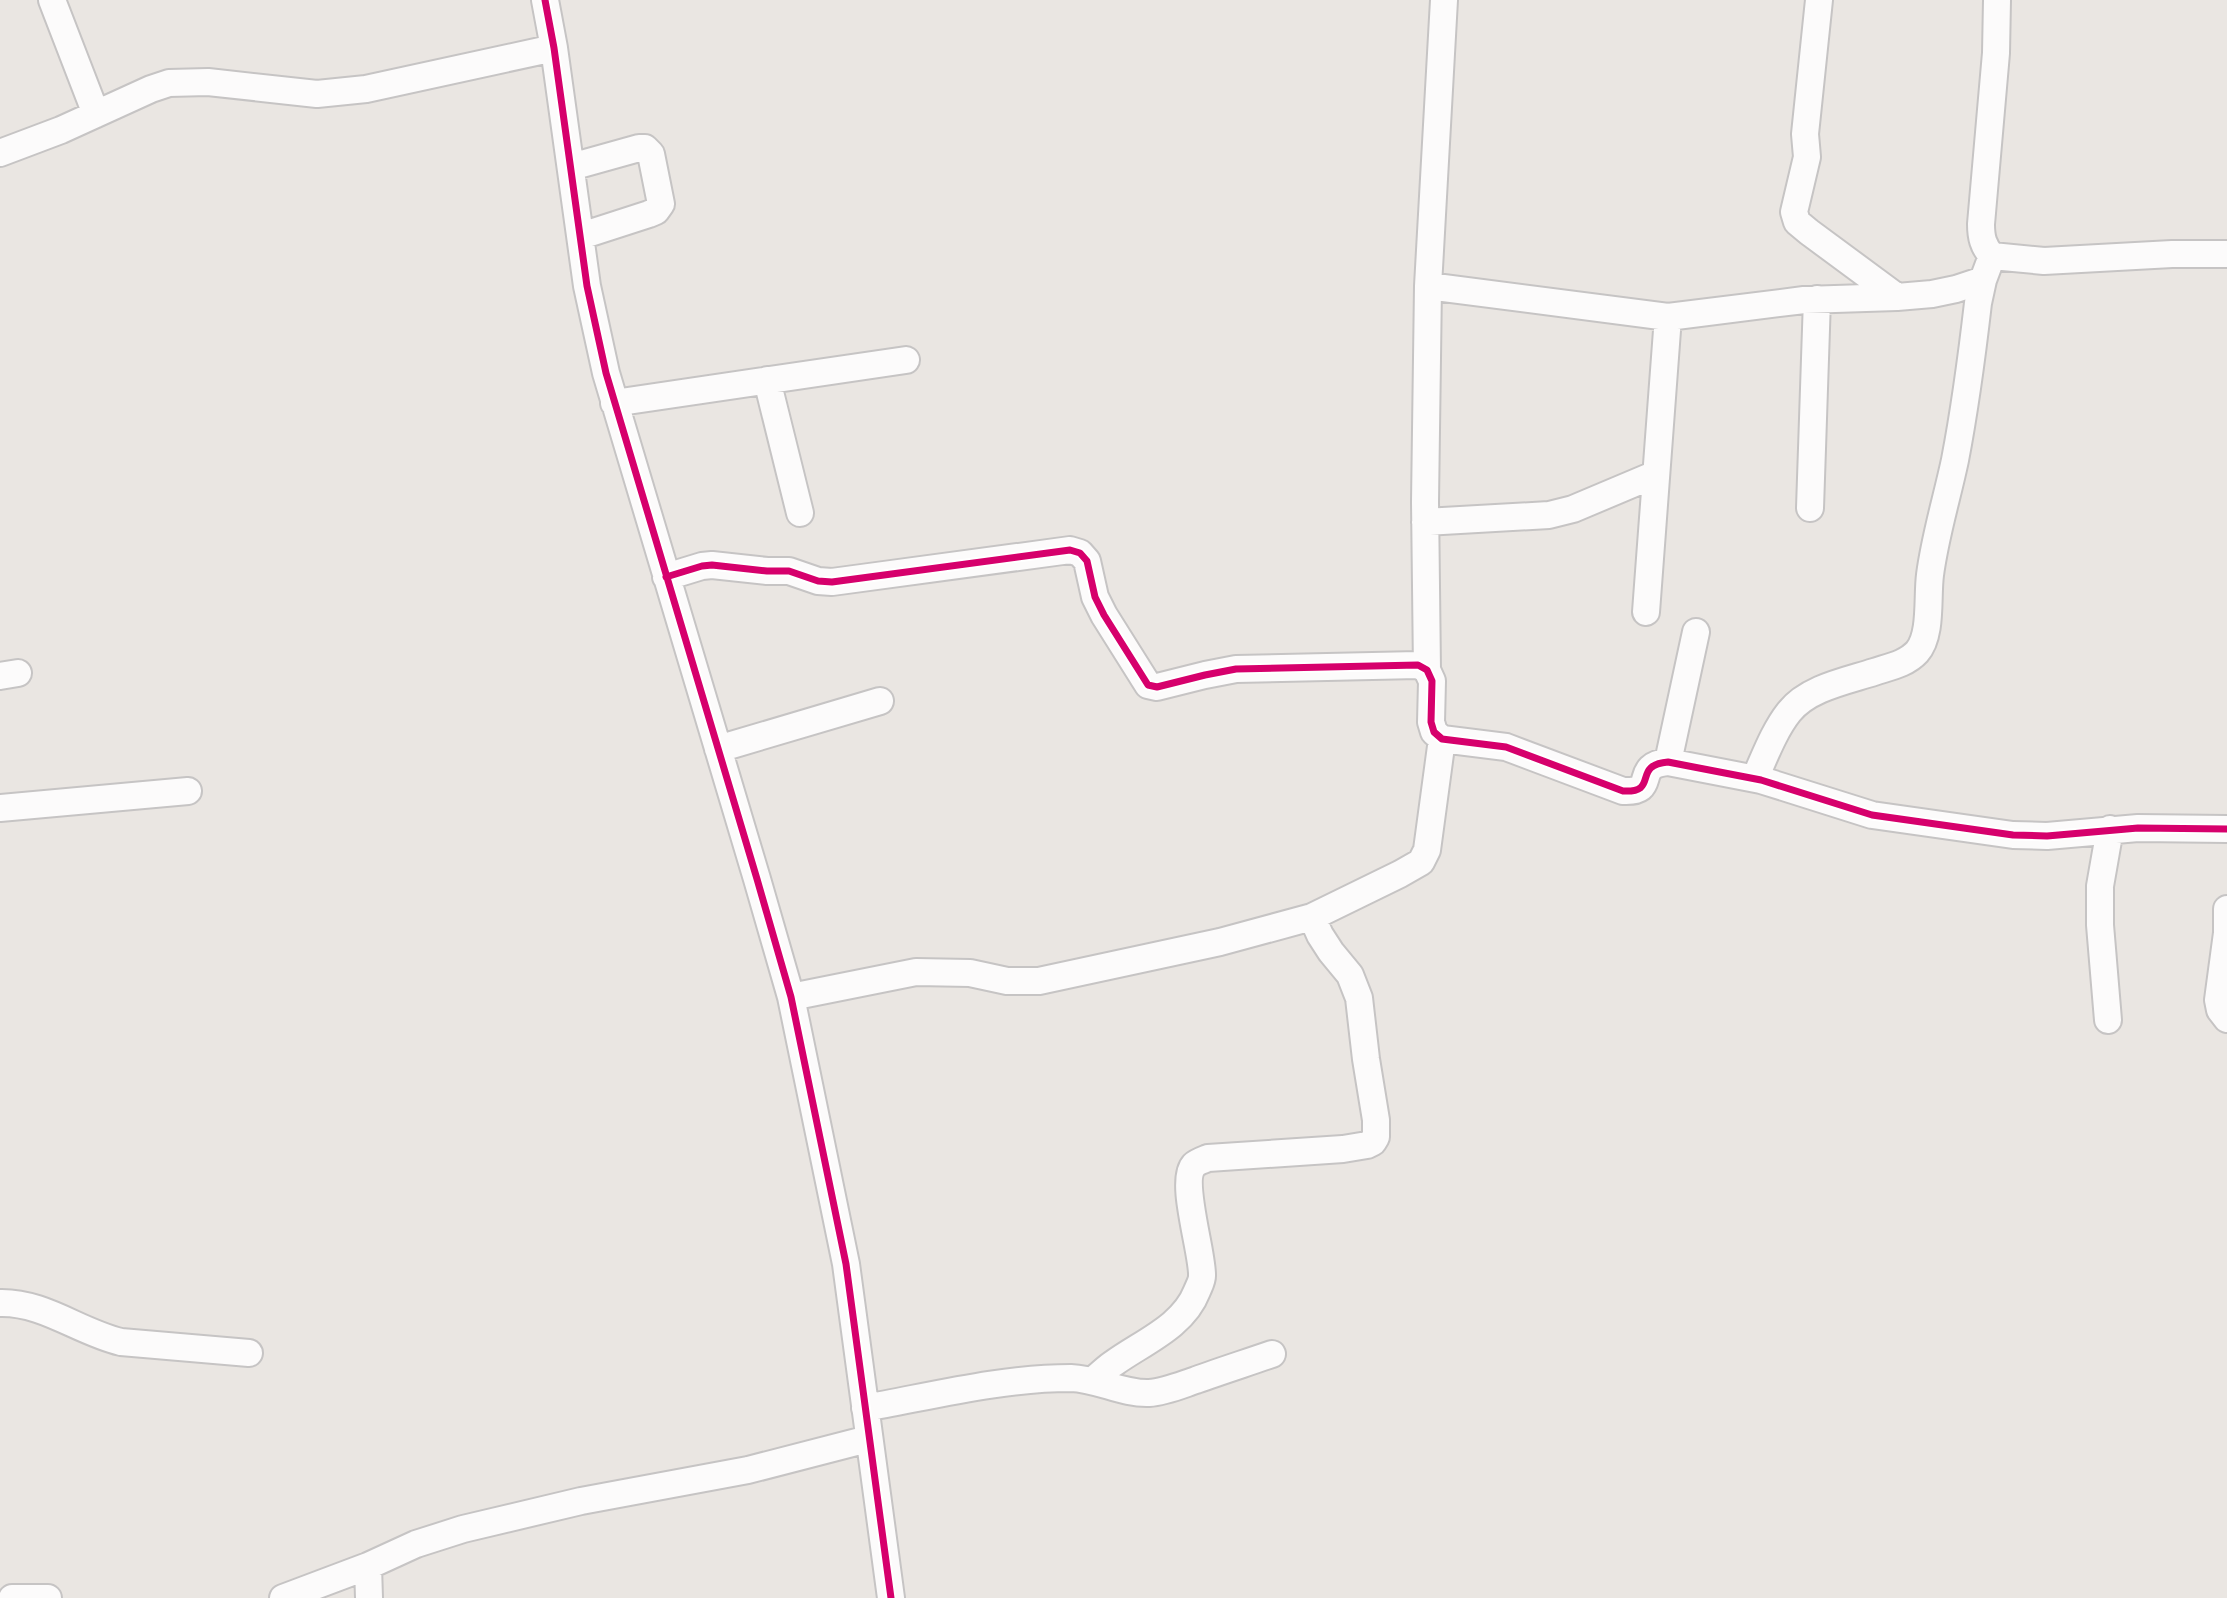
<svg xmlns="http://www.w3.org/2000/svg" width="2227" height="1598" viewBox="0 0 2227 1598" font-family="Quicksand,sans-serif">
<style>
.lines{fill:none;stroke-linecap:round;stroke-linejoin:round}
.minor-casing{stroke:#c6c4c4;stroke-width:30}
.minor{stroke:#fcfbfb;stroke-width:26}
.cycleway-casing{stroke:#fff;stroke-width:11}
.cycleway{stroke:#d6006c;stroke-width:7}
</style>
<rect width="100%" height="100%" fill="#eae6e2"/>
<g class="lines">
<!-- minor casing -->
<g class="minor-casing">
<path id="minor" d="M52,0l44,114
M545,0l9,48 33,238 19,87 151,506 34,118 55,267 45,334
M1819,0l-14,134 2,23 -13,55 3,10 12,10 88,65
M1997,0l-1,53 -15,171c0,13 2,22 11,32l52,5 128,-7h55
M0,153l61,-23 90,-41 18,-6 39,-1 109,12 49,-5 188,-41
M571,167l68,-19h6l6,6 10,50 -5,7 -7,3 -68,22
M1428,286l240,31 136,-17 93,-3 35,-3 24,-5 27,-9
M767,380l33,133
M614,403l292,-43
M1810,508l7,-209
M1425,522l124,-7 24,-6 83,-35
M666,577l36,-11 10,-1 55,6h22l29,10 14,1 238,-32 10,3 7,8 8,36 9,18 44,70 9,2 48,-12 31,-6 182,-4 9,5 5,11 -1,41 3,10 8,7 64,8 117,44c37,2 8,-26 45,-29l93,18 111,35 141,20 34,1 91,-8 89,1
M1646,612l22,-295
M1427,670l-2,-168 3,-216 16,-286
M0,676l18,-3
M718,749l162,-48
M1668,762l28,-130
M1755,778c10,-22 19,-47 34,-66 19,-24 57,-31 85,-40 15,-5 32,-8 43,-20 15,-17 10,-55 13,-77 5,-39 17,-77 25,-115 10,-52 17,-105 23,-157l5,-23 9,-24
M0,808l188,-17
M2227,909v24l-9,67 2,10 7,9
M791,997l125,-25 54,1 37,8h32l181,-39 92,-25 88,-43 21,-12 6,-12 15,-111
M2108,1020l-8,-95v-39l10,-57
M0,1303c44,-1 79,29 121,39l128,11
M1093,1380c7,-5 13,-12 21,-17 29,-21 69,-36 83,-72 2,-5 5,-10 5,-15 1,-23 -23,-95 -8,-111 3,-3 9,-5 14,-7l135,-9 24,-4 6,-3 3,-5v-17l-10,-61 -7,-61 -9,-23 -19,-23 -11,-17 -8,-18
M865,1408c67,-12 136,-30 206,-30 27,1 52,16 78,15 16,-1 32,-8 47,-13 25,-9 50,-17 76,-26
M368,1566l1,32
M12,1598h36
M283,1598l85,-32 48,-22 47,-15 118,-28 167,-31 120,-31"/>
</g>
<!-- minor -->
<use href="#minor" class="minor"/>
<!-- cycleway casing -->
<g class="cycleway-casing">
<path id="cycleway" d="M545,0l9,48 33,238 19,87 151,506 34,118 55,267 45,334
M666,577l36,-11 10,-1 55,6h22l29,10 14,1 238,-32 10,3 7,8 8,36 9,18 44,70 9,2 48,-12 31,-6 182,-4 9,5 5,11 -1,41 3,10 8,7 64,8 117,44c37,2 8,-26 45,-29l93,18 111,35 141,20 34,1 91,-8 89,1"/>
</g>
<!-- cycleway -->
<use href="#cycleway" class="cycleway"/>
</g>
</svg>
